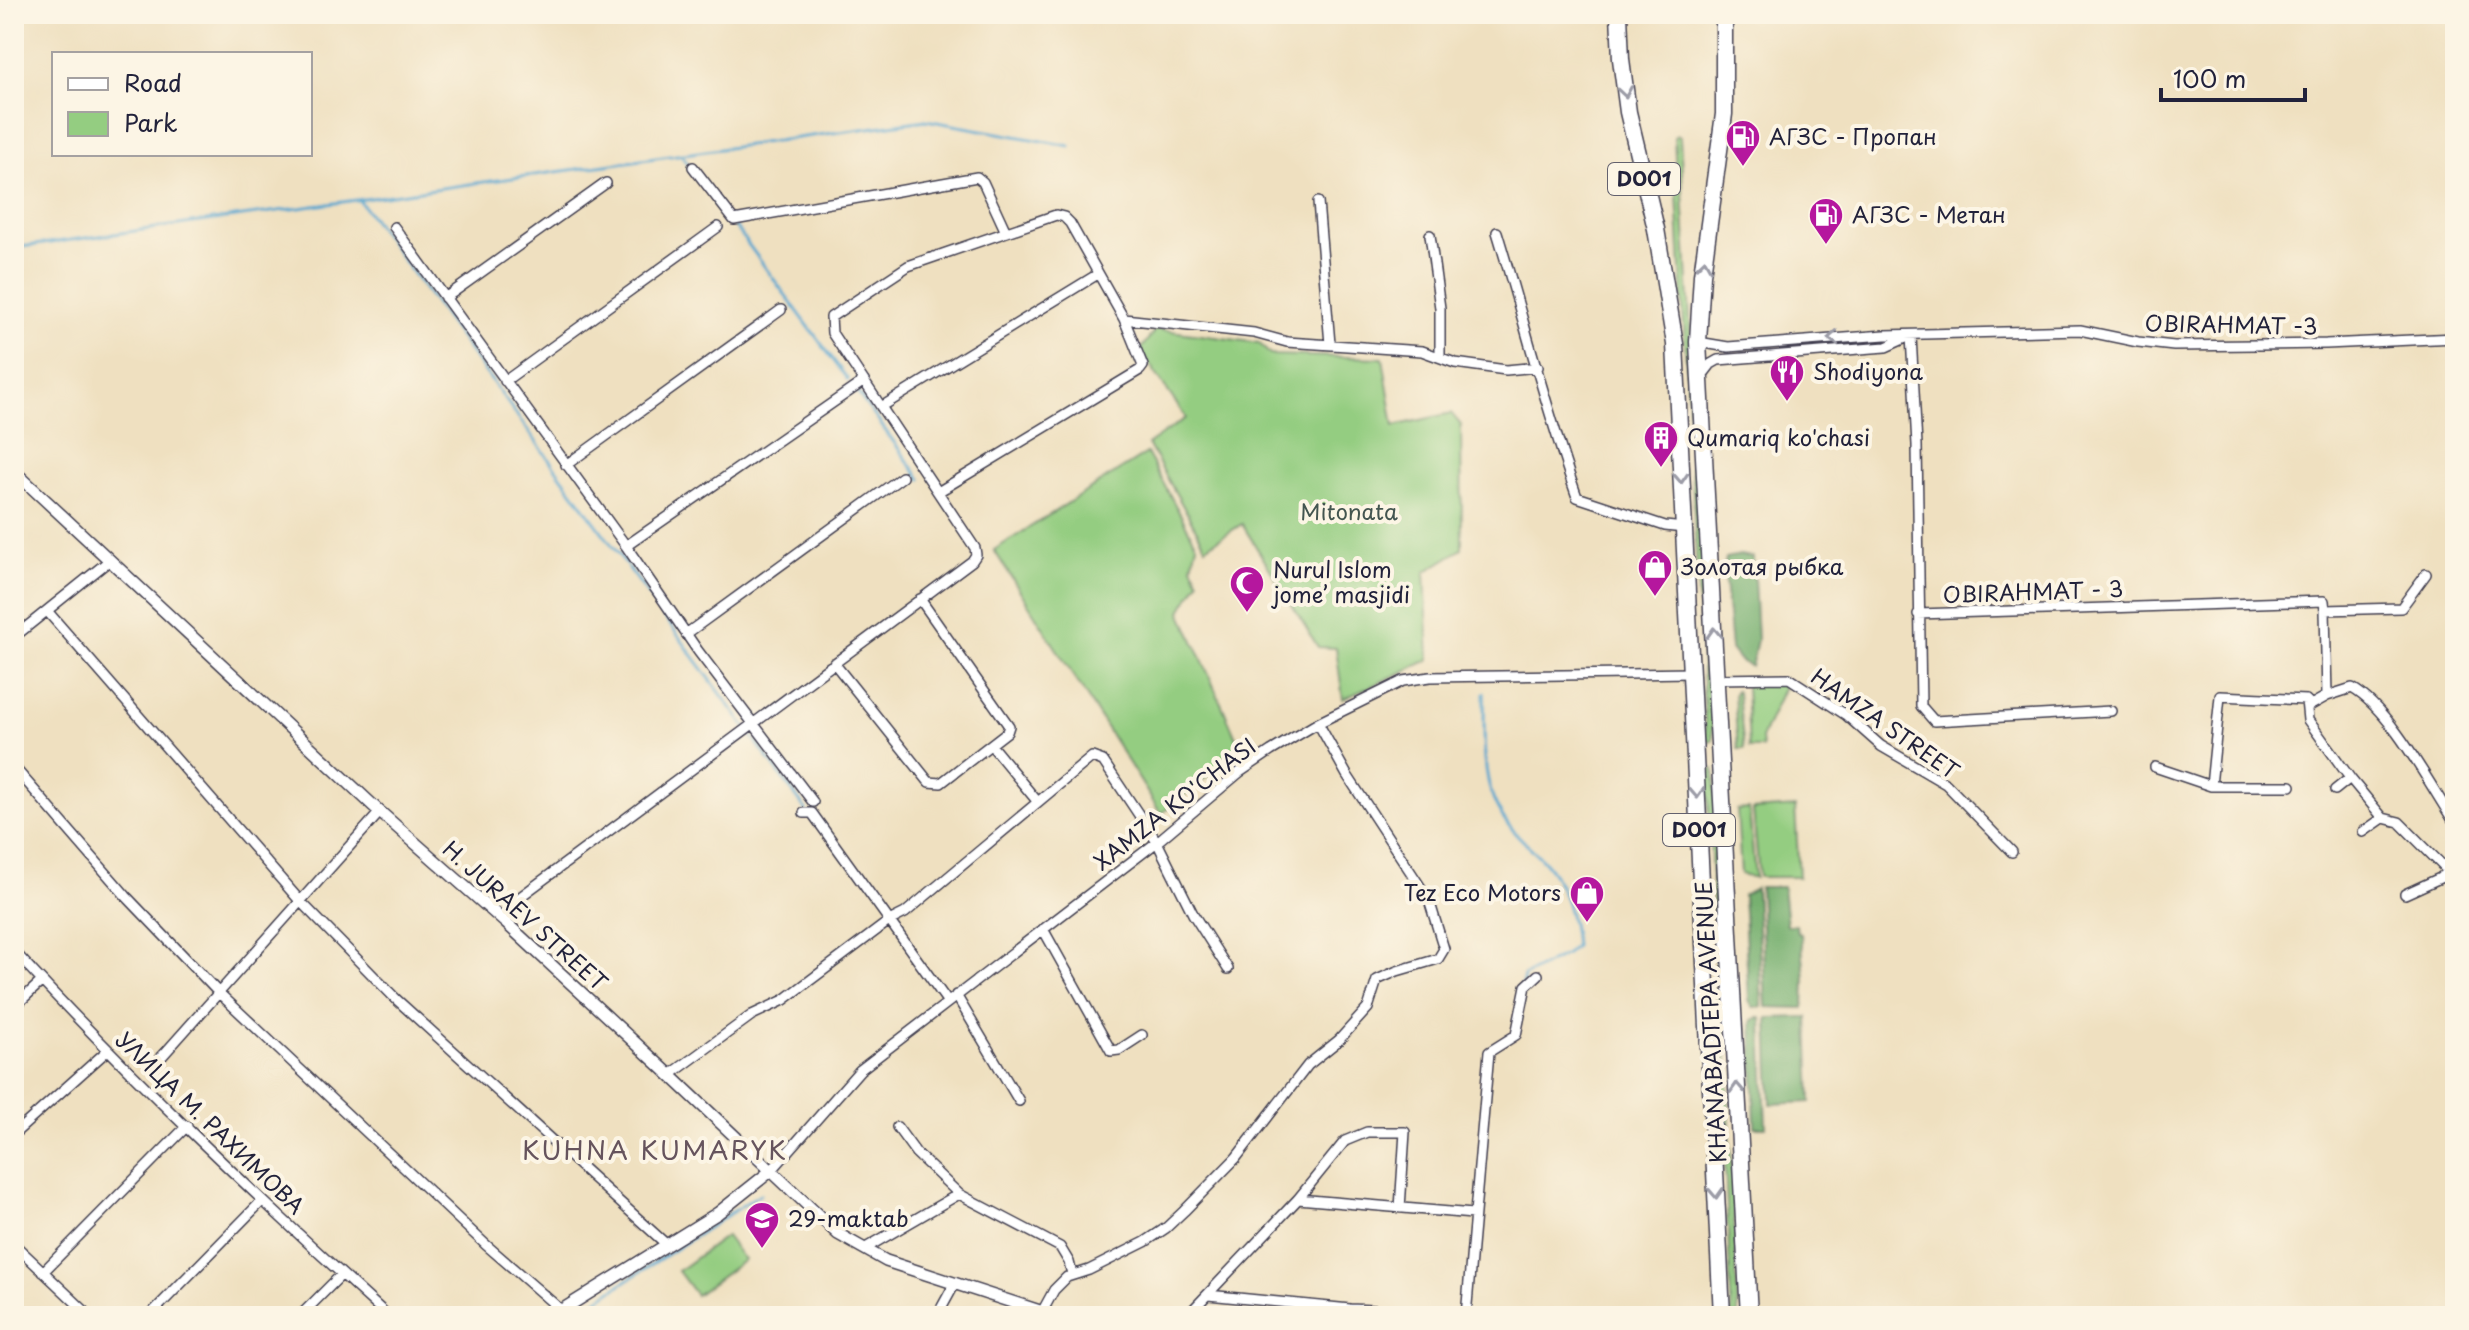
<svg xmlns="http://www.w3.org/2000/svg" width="2469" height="1330" viewBox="0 0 2469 1330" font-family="'Playpen Sans',sans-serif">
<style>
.green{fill:#94cd81;stroke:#5b785e;stroke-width:2}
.forest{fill:#77b06f;stroke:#4c6955;stroke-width:2}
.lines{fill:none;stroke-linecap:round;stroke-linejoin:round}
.stream{stroke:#54a5cf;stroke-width:3}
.minor-casing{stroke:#413e4f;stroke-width:12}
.tertiary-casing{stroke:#413e4f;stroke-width:14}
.trunk-casing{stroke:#413e4f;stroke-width:19}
.minor{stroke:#fff;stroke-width:9}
.tertiary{stroke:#fff;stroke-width:11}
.trunk{stroke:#fff;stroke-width:16}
.oneway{stroke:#9c9ca7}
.labels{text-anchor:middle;stroke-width:8;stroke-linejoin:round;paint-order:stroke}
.shield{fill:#fcf5e5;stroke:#63616e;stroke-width:2}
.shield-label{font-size:20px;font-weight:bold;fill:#22223b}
.poi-label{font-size:22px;fill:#22223b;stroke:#fcf5e5;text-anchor:start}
.street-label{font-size:22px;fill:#22223b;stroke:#fcf5e5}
.park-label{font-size:22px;fill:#445550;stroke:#fcf5e5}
.quarter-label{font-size:26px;letter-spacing:2px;fill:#66545d;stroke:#fcf5e5}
</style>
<rect width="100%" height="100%" fill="#fcf5e5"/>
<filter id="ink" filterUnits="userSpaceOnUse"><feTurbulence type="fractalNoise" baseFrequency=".0125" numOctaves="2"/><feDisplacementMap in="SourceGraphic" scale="16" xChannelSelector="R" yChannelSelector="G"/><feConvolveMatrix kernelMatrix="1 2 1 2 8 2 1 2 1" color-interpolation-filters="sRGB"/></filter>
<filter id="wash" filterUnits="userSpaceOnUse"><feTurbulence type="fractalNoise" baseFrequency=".006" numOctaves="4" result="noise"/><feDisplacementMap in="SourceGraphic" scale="32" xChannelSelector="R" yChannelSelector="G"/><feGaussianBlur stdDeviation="1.8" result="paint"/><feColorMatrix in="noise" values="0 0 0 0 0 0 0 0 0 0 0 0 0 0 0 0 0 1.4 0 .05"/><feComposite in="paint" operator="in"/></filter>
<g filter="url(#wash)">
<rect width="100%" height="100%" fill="#efe0c0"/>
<!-- green -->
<path class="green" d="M1677,135l3,2 33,603 -4,2 -3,-2 -32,-603z
M1156,329l103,14 11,12 113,3 11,68 57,-13 10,12 1,124 -37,23 4,88 -86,39 -7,-51 -18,-1 -76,-123 -36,23 -58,-103 38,-26 -46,-68z
M1147,453l50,92 -5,21 7,15 -18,30 60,138 -80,65 -167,-264z
M1750,684h35l-24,55 1,9h-13l-3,-62z
M1736,691l2,4 6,54h-6l-4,-55z
M1707,769h7l24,547h-6z
M1795,807l4,70h-40l-6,-67z
M1749,809l6,69 -14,-4 -4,-64z
M726,1236l18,24 -48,35 -18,-24z"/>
<!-- forest -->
<path class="forest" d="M1740,555l13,2 4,83 -6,27 -10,-5 -10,-13 -7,-79 2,-12z
M1760,887h23l4,38h9l1,8 4,1 4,44 -1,30 -38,-1z
M1756,888l6,119h-9l-4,-7 -6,-105z
M1808,1017l3,85 -40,2 -3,-86z
M1757,1018h5l4,109h-11l-3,-107z"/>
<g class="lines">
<!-- stream -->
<path class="stream" d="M681,154l9,13
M359,200l447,610
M731,221l117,159
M14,248l912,-128 144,26
M857,392l64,87
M1484,693c1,34 -3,73 9,105 12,31 34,44 54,67 18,22 26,54 28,81l-9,8 -42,22 -2,10
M572,1316l188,-122"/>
</g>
</g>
<g filter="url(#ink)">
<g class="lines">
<!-- minor casing -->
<g class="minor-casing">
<path id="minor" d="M693,167l41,53 243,-43 6,5 23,50
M1318,202l12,142
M394,227l232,319 72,105 115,151
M1497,232c27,88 49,178 80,265l88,29 19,2
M1430,235l10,73v48
M445,298l161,-115
M1124,319l130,14 33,9 135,9 33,12 51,7 32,-3
M1911,336l6,109 4,261 13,15 177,-10
M1698,342l30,5 157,-12 195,-5 58,12 36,4 152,-2 129,-6
M1701,377l10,-13 7,-4 168,-13 22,-10
M505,381l213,-154
M881,407l217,-133
M566,465l215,-155
M626,546l238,-165
M2325,610l2,86 25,-8c39,22 77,96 103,135
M48,612l252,289 96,98 270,245
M1918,614l406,-13 1,9 76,-2 25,-34
M686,634l216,-157
M14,637l96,-77
M834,663l95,119 12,1 66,-51 2,-6 -89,-127
M1715,679l74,-1 57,37 35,31 65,38 66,68
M2306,700l2,20 42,58 33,40 16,4 49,49
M991,745l46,56
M14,767l112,129 92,96 267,252 76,66
M2155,767l56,19h80
M2211,786l9,-90 86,4 5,5 16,-9
M2335,790l15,-12
M804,813h8l135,188
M2363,832l20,-14
M2405,894l35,-16 8,-7 7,-1
M506,923l8,-21 6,-5 452,-336 4,-6 -1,-7 -143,-215 -1,-16 77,-51 148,-51 8,2 6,6 54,96 19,47 -3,4 -202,122
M1043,929l68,122 8,-1 23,-15
M14,951c118,128 245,248 374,365
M956,995l63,106
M14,1007l28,-26
M157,1062l223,-250
M670,1075l82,-60 32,-15 105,-79 16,-8 187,-156 11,4 54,81 36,72 35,55
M897,1127l19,26 43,41 101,53 9,15 3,12
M14,1134l94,-84
M772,1170l88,-100 297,-228 83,-70 31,-21 47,-28 85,-42 27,-4 261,-4
M1298,1199l175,15
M14,1244l76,72
M864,1249l95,-55
M43,1272l144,-146
M1208,1295l142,14 116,5
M1042,1312l12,-22 13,-13 22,-7 56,-28 21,-14 18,-17 52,-53 72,-93 31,-25 29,-32 9,-28 20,-9 41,-12 6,-10 -15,-49 -82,-125 -29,-52
M149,1316l113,-115
M300,1316l42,-42
M937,1316l17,-31
M1187,1316l111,-117 47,-58 22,-9h38l-5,76
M1466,1316l23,-264 27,-17 10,-49 12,-11"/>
</g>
<!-- tertiary casing -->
<g class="tertiary-casing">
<path id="tertiary" d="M14,471l366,341 126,111 164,152 168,159 48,27 169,55
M552,1316l166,-103 54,-43"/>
</g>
<!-- trunk casing -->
<g class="trunk-casing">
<path id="trunk" d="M1619,14l2,45 7,53 28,117 19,115 47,972
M1724,14v100l-22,161 -4,67 51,974"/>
</g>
<!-- minor -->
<use href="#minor" class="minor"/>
<!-- tertiary -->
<use href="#tertiary" class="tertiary"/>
<!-- trunk -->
<use href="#trunk" class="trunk"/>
</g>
<!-- one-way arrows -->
<defs><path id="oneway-chevron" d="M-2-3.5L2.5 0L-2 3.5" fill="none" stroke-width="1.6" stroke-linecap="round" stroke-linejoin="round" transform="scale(2)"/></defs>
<g class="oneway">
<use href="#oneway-chevron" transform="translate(1625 92) rotate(81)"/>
<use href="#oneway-chevron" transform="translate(1704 265) rotate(-82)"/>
<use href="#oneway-chevron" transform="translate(1833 338) rotate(176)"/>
<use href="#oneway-chevron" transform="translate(1681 478) rotate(87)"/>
<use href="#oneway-chevron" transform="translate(1714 633) rotate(-93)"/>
<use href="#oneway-chevron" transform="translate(1697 793) rotate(87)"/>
<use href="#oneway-chevron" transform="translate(1737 1088) rotate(-93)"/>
<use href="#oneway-chevron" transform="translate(1716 1193) rotate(87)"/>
</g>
</g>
<!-- icons -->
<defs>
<g id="fuel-pin" transform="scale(1.8)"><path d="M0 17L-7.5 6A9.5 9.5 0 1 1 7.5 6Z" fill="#b5179e" stroke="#fcf5e5"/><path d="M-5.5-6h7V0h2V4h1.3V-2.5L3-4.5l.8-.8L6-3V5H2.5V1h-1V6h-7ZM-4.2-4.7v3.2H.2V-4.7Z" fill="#fff"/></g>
<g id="restaurant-pin" transform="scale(1.8)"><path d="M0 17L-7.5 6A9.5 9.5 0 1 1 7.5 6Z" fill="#b5179e" stroke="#fcf5e5"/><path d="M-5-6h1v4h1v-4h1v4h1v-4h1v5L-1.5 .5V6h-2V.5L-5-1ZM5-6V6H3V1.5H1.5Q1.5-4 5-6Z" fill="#fff"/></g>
<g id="building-pin" transform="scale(1.8)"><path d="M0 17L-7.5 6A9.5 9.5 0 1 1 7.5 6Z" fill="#b5179e" stroke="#fcf5e5"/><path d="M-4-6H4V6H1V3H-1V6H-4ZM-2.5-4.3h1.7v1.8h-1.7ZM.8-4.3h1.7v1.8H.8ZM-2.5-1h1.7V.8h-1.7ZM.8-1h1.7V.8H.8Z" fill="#fff"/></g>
<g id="shop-pin" transform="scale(1.8)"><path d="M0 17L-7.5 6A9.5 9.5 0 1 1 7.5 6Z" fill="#b5179e" stroke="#fcf5e5"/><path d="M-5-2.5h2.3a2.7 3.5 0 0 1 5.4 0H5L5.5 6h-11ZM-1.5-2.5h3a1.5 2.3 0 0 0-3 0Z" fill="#fff"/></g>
<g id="mosque-pin" transform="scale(1.8)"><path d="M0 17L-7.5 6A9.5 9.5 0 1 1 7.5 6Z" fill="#b5179e" stroke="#fcf5e5"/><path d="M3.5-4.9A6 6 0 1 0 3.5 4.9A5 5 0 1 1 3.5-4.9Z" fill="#fff"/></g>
<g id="school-pin" transform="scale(1.8)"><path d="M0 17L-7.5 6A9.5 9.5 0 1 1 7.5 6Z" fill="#b5179e" stroke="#fcf5e5"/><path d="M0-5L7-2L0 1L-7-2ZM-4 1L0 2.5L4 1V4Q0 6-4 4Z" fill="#fff"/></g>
</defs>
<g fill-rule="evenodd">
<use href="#fuel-pin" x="1743" y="137"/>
<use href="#fuel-pin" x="1826" y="215"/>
<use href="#restaurant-pin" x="1787" y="372"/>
<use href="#building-pin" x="1661" y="438"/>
<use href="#shop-pin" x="1655" y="567"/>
<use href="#mosque-pin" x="1247" y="583"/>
<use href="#shop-pin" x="1587" y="893"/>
<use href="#school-pin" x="762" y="1219"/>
</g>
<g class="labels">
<!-- shield labels -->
<g class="shield">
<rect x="1608" y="163" width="72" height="32" rx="6"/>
<rect x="1663" y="814" width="72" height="32" rx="6"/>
</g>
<g class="shield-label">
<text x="1644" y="186">D001</text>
<text x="1699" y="837">D001</text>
</g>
<!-- poi labels -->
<g class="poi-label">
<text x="1769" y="145">АГЗС - Пропан</text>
<text x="1852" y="223">АГЗС - Метан</text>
<text x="1813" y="380">Shodiyona</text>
<text x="1687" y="446">Qumariq ko'chasi</text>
<text x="1681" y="575">Золотая рыбка</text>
<text x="1273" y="578">Nurul Islom<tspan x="1273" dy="25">jome’ masjidi</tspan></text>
<text x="1561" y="901" text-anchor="end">Tez Eco Motors</text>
<text x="788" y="1227">29-maktab</text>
</g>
<!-- street labels -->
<g class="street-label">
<text transform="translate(2231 325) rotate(1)" y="8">OBIRAHMAT -3</text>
<text transform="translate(2033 592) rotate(-2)" y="8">OBIRAHMAT - 3</text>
<text transform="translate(1885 724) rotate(35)" y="8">HAMZA STREET</text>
<text transform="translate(1175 804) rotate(-38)" y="8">XAMZA KO'CHASI</text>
<text transform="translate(525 916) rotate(42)" y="8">H. JURAEV STREET</text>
<text transform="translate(1711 1022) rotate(-93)" y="8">KHANABADTEPA AVENUE</text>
<text transform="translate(210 1123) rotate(44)" y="8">УЛИЦА М. РАХИМОВА</text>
</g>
<!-- park labels -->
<g class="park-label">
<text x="1349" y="520">Mitonata</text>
</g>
<!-- quarter labels -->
<g class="quarter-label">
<text x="655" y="1160">KUHNA KUMARYK</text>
</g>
</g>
<!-- margin -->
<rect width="2469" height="1330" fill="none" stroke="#fcf5e5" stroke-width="48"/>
<!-- legend -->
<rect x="52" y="52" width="260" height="104" fill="#fcf5e5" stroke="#a5a1a1" stroke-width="2"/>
<rect x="68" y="78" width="40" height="12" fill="#ffffff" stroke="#a5a1a1" stroke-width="2"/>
<text x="124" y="92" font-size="24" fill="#22223b">Road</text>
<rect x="68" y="112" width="40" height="24" fill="#94cd81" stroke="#a5a1a1" stroke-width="2"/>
<text x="124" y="132" font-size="24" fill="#22223b">Park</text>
<!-- scale -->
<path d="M2161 88v12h144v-12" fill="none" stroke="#22223b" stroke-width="4"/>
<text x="2173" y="88" font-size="24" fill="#22223b" stroke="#fcf5e5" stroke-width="6" paint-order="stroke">100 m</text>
</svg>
